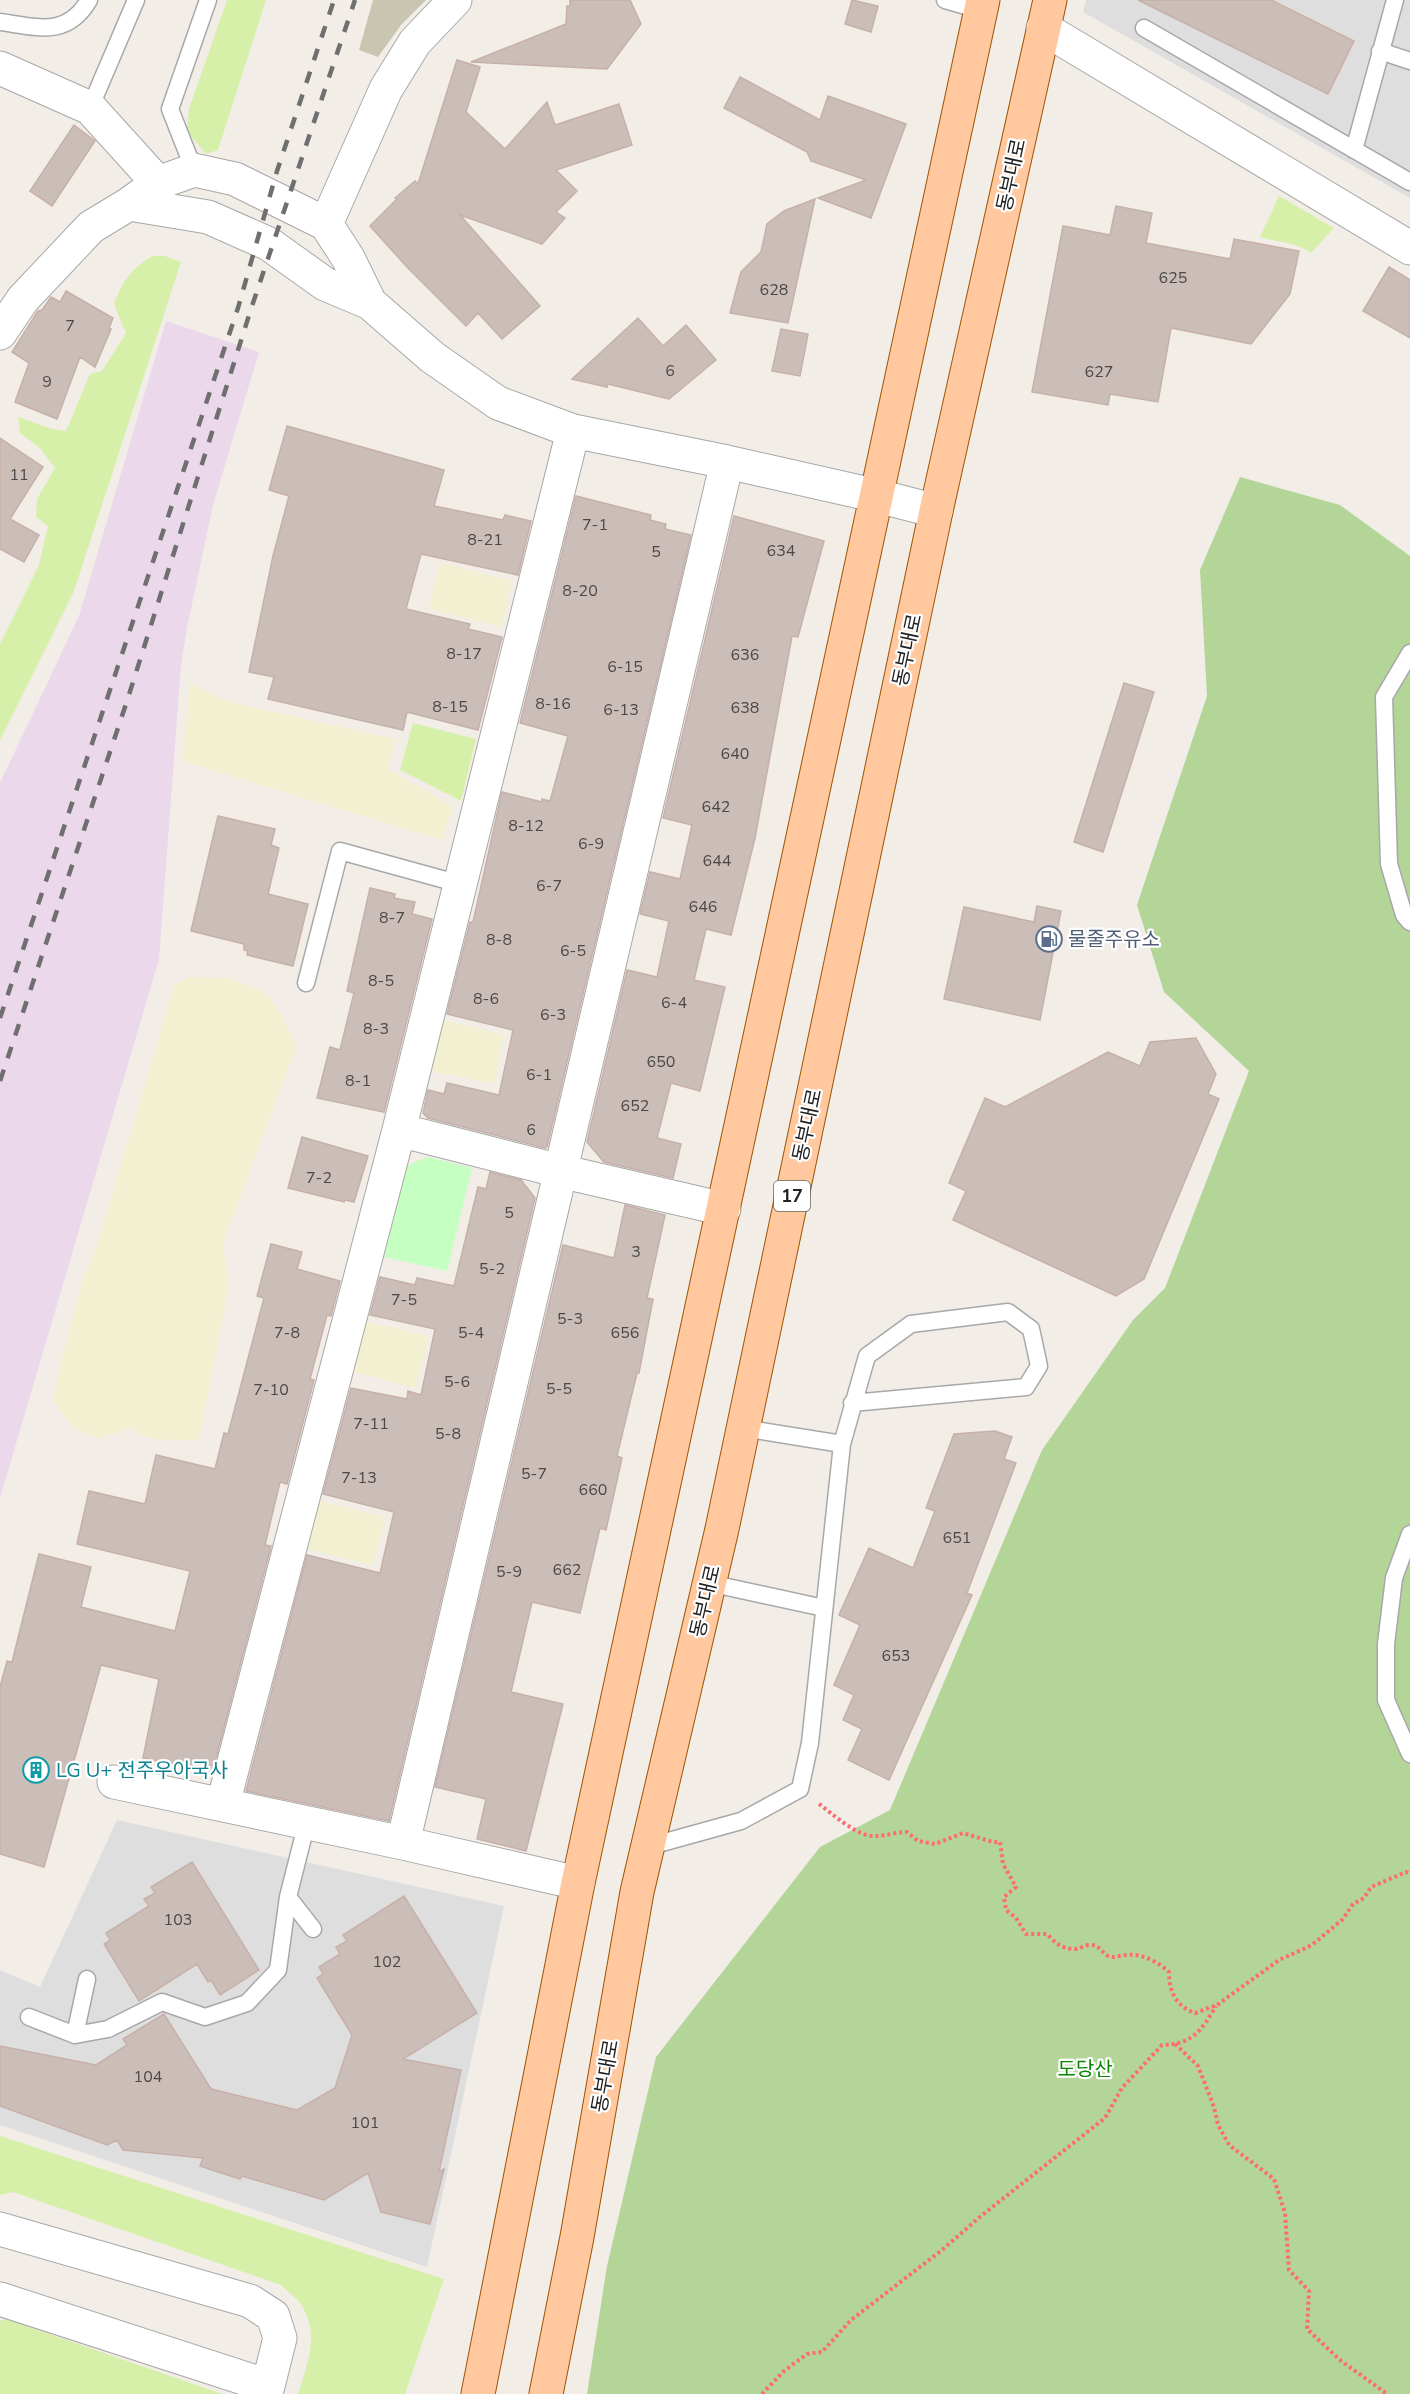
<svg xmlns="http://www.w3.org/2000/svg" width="1410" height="2394" viewBox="0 0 1410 2394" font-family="'Nunito Sans','Noto Sans KR',sans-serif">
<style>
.residential{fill:#dfdede}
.industrial{fill:#ecd8eb}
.construction{fill:#c8c5b1}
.farmland{fill:#f2f0d1}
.grass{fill:#d6f0a9}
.forest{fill:#b3d598}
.park{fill:#c6ffc2}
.building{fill:#cbbeb9;stroke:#c6b0a8;stroke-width:1.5}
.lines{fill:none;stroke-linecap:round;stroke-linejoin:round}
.service-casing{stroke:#a8a8a8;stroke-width:19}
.minor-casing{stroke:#a8a8a8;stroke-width:35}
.primary-casing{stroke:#9e5300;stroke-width:35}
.path{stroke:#ff6b72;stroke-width:4;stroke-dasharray:3 3;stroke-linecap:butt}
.service{stroke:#fff;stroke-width:16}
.minor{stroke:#fff;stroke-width:33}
.primary{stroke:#ffc89f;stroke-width:33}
.rail{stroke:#6f6f6f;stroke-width:4.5;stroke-dasharray:12 12;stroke-linecap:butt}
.labels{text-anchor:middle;stroke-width:4.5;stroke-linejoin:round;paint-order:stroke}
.number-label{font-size:16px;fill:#4c4847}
.shield{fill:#fff;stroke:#646464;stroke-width:1.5}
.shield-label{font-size:18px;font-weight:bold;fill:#212121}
.street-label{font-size:20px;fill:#212121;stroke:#fff}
.service-label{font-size:20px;fill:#4e5e75;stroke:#fff;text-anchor:start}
.culture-label{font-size:20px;fill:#0d838f;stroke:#fff;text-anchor:start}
.park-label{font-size:20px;fill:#0a8702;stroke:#fff}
</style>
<rect width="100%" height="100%" fill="#f2ede7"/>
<!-- residential -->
<path class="residential" d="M1086,0h324v198l-327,-186z
M117,1820l387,86 -77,361 -427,-142v-155l40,17z"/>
<!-- industrial -->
<path class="industrial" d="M166,321l93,31 -46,153 -26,123 -6,37 -22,294 -159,539v-715l79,-167z"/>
<!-- construction -->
<path class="construction" d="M373,0h53l-25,25 -23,32 -19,-7z"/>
<!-- farmland -->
<path class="farmland" d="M440,563l72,18 -11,46 -72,-18z
M190,682l39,20 166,37 -7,30 65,38 -11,33 -260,-79z
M187,977l42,1 28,11 12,8 14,21 13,29 -73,196 6,43 -29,148 -4,7 -44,-2 -23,-11 -30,11 -27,-12 -19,-26 6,-33 26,-95 12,-27 77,-260z
M436,1018l68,17 -10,49 -68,-14z
M363,1321l66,15 -14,52 -64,-17z
M316,1500l69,17 -12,49 -69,-18z"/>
<!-- grass -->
<path class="grass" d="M227,0h39l-48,150 -12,4 -19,-23 2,-22z
M1279,196l55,32 -23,25c-12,-10 -34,-11 -51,-16z
M152,256h13l16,6 -107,329 -74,149v-96l39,-79 9,-39 -12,-9 1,-18 18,-31 -15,-20 -20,-15 -2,-16 34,12 14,2 24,-57 12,-3 24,-38c-5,-10 -8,-19 -12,-29 9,-24 17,-34 38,-48z
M413,723l63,16 -15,62 -61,-31z
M0,2136l444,143 -39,115h-107c9,-30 22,-59 4,-88 -5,-8 -14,-14 -21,-21l-268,-93 -13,3z
M6,2319l216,75h-222v-73z"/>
<!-- forest -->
<path class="forest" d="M1240,477l100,28 70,51v1838h-823l20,-128 49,-209 164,-210 70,-37 152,-360 91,-130 32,-32 84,-217 -85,-79 -27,-87 70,-209 -7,-126z"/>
<!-- park -->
<path class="park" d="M427,1157l45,11 -25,103 -67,-15 21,-88z"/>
<!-- building -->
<path class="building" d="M570,0h60l11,24 -34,45 -136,-7 95,-38 1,-18h3z
M852,0l26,6 -7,26 -26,-8z
M1138,0h133l83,41 -26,53z
M457,60l23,7 -14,45 39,37 42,-47 8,23 64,-21 13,41 -76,25 21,21 -21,21 9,6 -23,26 -82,-29 80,91 -38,33 -24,-26 -12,13 -59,-59 -37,-41 27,-27 -2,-1 20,-17 3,3z
M740,77l80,43 8,-24 78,28 -35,94 -53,-20 48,-18 -55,-19 -4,-9 -83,-44z
M74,125l21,16 -43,65 -22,-15z
M815,199l-27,124 -58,-10 11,-41 20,-20 6,-28 17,-13z
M1116,206l36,7 -6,30 84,16 4,-20 65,12 -9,43 -39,50 -80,-16 -13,74 -48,-8 -2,11 -76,-13 31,-166 47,9z
M1389,267l21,13v58l-47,-27z
M66,291l47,27 -4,10 2,1 -16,38 -15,-10 -23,62 -42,-17 14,-39 -17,-11 26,-41 4,-1 9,-13 9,5z
M638,318l25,28 23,-21 30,35 -47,39 -61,-15 -1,3 -35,-8z
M781,329l27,5 -8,42 -28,-5z
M287,426l157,44 -10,36 69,14 2,-5 26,6 -13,54 -97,-21 -15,55 64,15 -2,5 34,8 -24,93 -71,-18 -4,18 -135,-31 6,-22 -25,-5 24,-116 16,-60 -20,-6z
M0,438l43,29 -33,52 29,16 -15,27 -24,-13z
M576,496l75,19 -1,5 16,4 -1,5 26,6 -144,612 -2,1 -117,-30 -5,-5 5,-23 16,4 3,-11 52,12 14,-65 -66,-16 23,-92h3l29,-130 40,10v-3l8,2 18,-65 -48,-13z
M734,516l90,25 -26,96 -6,-1 -37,202 -24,97 -25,-6 -12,51 31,7 -25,104 -29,-8 -14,55 24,6 -8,34 -69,-16 -17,-20 40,-172 30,7 12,-56 -29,-7 10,-42 30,7 12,-54 -29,-7z
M1124,683l30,9 -51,160 -29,-10z
M218,816l57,13 -4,16 8,3 -11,46 40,10 -15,62 -46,-11 1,-4 -4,-1v-6l-53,-13z
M370,888l25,6 -1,4 21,4 -3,12 20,5 -48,193 -67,-14 13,-51 10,3 14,-57 -7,-2z
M1037,906l24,5 -21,109 -96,-21 20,-92 70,15z
M1196,1038l20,36 -8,20 11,5 -75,180 -28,17 -163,-76 13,-29 -17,-8 36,-85 20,9 103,-55 32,14 10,-24z
M302,1137l66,19 -14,46 -9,-2 -1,2 -56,-14z
M490,1172l31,8 14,18 -146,623 -143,-30 61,-236 73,18 14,-61 -71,-18 28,-106 56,11 1,-8 13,4 14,-66 -65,-14 10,-38 35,8 2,-7 37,8 24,-99 8,2z
M625,1205l40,10 -18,83 6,1 -14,74h-2l-20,83 5,2 -16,72 -6,-2 -20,85 -48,-11 -21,90 52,12 -37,147 -49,-12 9,-40 -51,-12 128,-542 51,13z
M271,1244l31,8 -5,17 43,12 -9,35 -4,-1 -17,64 4,1 -27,104 -7,-2 -15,63 6,1 -59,227 -69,-15 16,-79 -58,-14 -57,202 -44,-13v-167l7,-26 5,1 27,-108 52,13 -10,40 94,24 15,-60 -113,-27 12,-53 56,13 11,-49 59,14 9,-36 4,1 36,-136 -7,-2z
M995,1431l17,6 -8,22 12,4 -49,130 5,2 -83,185 -41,-20 14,-31 -19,-9 11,-25 -20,-10 26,-60 -21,-10 30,-67 44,20 22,-57 -9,-3 28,-74z
M192,1862l67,108 -39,25 -9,-15 -3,2 -11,-18 -58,37 -35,-57 6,-4 -4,-7 43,-27 -5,-7 11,-6 -4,-6z
M404,1896l73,117 -74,46 58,11 -22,102 5,-3 -14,55 -49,-12 -13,-39 -44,27 -82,-24 -2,3 -40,-13 3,-8 -80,-8 -6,-10 -10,5 -107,-39v-60l96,19 31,-20 -4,-6 41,-25 47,75 86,21 38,-22 17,-53 -35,-57 6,-4 -4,-7 21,-13 -4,-7 11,-6 -4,-6z"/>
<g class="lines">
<!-- service casing -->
<g class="service-casing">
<path id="service" d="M945,0l35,10
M0,22c37,5 67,16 89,-22
M1144,28l266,154
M1380,51l30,10
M90,108l46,-108
M1354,150l41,-150
M194,170l-24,-61 38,-109
M1410,653l-26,44 5,167 15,51 6,7
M306,983l34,-132 120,33
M743,1428l99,16
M1410,1534l-16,44 -8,66v56l24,54
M709,1583l115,25
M647,1847l94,-26 59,-32 10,-46 32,-299 25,-88 44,-32 97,-12 23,17 8,37 -13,21 -174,16
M288,1897l25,32
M29,2017l46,18 33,-6 54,-27 43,15 42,-14 31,-33 10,-73 19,-75
M75,2035l12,-56"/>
</g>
<!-- minor casing -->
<g class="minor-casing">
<path id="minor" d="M455,0l-40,42 -29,47 -60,135 22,34 22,45 62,54 66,46 75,28 154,31 151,34 58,15
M1043,28l367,220
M0,68l90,40 68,75
M129,204l29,-21 36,-13 41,9 91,45
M0,333l23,-34 68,-72 38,-23 79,13 61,27 56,40 45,19
M399,1130l161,41 164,38
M114,1782l289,61 175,40
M223,1804l176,-674 174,-699
M403,1843l324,-1381
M0,2229l250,72 23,15 7,22 -12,48
M0,2299l268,87 -3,8"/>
</g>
<!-- primary casing -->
<g class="primary-casing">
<path id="primary" d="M478,2394l100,-511 405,-1883
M546,2394l31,-157 60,-345 85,-363 214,-1018 114,-511"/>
</g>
<!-- path -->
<path class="path" d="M819,1804c14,10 38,33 56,32 11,0 21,-4 32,-4l11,9 17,3 28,-11 30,9h7l3,22 13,23 -12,10 2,13 10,8 10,16h21c8,9 15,15 28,15 5,0 9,-4 14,-4 10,-1 12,7 19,11 6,3 12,-1 18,-1 16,-2 32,7 43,17 0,20 7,34 26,41l22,-8 62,-45 33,-15 31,-26 10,-15 11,-6 7,-11 35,-15 4,2
M1175,2044l23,22 16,41 4,18 11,20 45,34 11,34 4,57 20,21 -2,38 33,31 47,34
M762,2394l22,-23 23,-17 15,-2 29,-32 91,-70 39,-34 124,-98 17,-30 40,-43c31,-1 39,-14 54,-39"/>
<!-- service -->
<use href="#service" class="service"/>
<!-- minor -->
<use href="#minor" class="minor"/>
<!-- primary -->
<use href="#primary" class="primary"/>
<!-- rail -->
<path class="rail" d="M0,1018l238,-710 39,-137 57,-171
M0,1081l127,-380 124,-392 104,-309"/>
</g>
<!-- icons -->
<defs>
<g id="fuel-ring" transform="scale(1.35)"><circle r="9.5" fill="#fff" stroke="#5c6f8a" stroke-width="1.5"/><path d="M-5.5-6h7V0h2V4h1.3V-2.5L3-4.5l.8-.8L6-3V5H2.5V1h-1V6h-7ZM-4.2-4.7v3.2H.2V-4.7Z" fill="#5c6f8a"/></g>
<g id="building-ring" transform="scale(1.35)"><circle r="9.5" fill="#fff" stroke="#0f9aa8" stroke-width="1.5"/><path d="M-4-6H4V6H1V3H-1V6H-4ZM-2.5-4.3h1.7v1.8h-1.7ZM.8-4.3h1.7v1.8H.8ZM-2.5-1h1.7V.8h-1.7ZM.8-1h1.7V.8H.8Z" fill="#0f9aa8"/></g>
</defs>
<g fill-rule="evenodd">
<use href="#fuel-ring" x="1049" y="939"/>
<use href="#building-ring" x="36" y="1770"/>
</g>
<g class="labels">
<!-- number labels -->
<g class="number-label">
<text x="1173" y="283">625</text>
<text x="774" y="295">628</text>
<text x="70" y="331">7</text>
<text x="670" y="376">6</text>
<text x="1099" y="377">627</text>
<text x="47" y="387">9</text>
<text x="19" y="480">11</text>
<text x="595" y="530">7-1</text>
<text x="485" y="545">8-21</text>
<text x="781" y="556">634</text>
<text x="656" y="557">5</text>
<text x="580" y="596">8-20</text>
<text x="464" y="659">8-17</text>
<text x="745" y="660">636</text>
<text x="625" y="672">6-15</text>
<text x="553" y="709">8-16</text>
<text x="450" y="712">8-15</text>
<text x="745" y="713">638</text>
<text x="621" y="715">6-13</text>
<text x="735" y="759">640</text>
<text x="716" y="812">642</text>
<text x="526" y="831">8-12</text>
<text x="591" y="849">6-9</text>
<text x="717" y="866">644</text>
<text x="549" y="891">6-7</text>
<text x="703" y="912">646</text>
<text x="392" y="923">8-7</text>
<text x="499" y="945">8-8</text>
<text x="573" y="956">6-5</text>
<text x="381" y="986">8-5</text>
<text x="486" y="1004">8-6</text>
<text x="674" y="1008">6-4</text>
<text x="553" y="1020">6-3</text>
<text x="376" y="1034">8-3</text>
<text x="661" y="1067">650</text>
<text x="539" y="1080">6-1</text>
<text x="358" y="1086">8-1</text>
<text x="635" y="1111">652</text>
<text x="531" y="1135">6</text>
<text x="319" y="1183">7-2</text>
<text x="509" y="1218">5</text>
<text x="636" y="1257">3</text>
<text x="492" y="1274">5-2</text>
<text x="404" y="1305">7-5</text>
<text x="570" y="1324">5-3</text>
<text x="287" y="1338">7-8</text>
<text x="471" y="1338">5-4</text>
<text x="625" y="1338">656</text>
<text x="457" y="1387">5-6</text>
<text x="559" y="1394">5-5</text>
<text x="271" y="1395">7-10</text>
<text x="371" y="1429">7-11</text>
<text x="448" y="1439">5-8</text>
<text x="534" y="1479">5-7</text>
<text x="359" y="1483">7-13</text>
<text x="593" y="1495">660</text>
<text x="957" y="1543">651</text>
<text x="567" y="1575">662</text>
<text x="509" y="1577">5-9</text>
<text x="896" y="1661">653</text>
<text x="178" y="1925">103</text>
<text x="387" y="1967">102</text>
<text x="148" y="2082">104</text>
<text x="365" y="2128">101</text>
</g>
<!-- shield labels -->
<rect class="shield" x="774" y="1181" width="36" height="30" rx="4.5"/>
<g class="shield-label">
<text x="792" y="1202">17</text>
</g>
<!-- street labels -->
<g class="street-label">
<text transform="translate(1011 175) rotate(-78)" y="7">동부대로</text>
<text transform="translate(907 650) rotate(-78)" y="7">동부대로</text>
<text transform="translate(807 1125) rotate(-78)" y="7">동부대로</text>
<text transform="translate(705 1601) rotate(-77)" y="7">동부대로</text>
<text transform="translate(605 2076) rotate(-80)" y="7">동부대로</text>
</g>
<!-- service labels -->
<g class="service-label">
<text x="1068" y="946">물줄주유소</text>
</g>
<!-- culture labels -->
<g class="culture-label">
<text x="56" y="1777">LG U+ 전주우아국사</text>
</g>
<!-- park labels -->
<g class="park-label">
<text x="1085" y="2076">도당산</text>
</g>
</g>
</svg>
